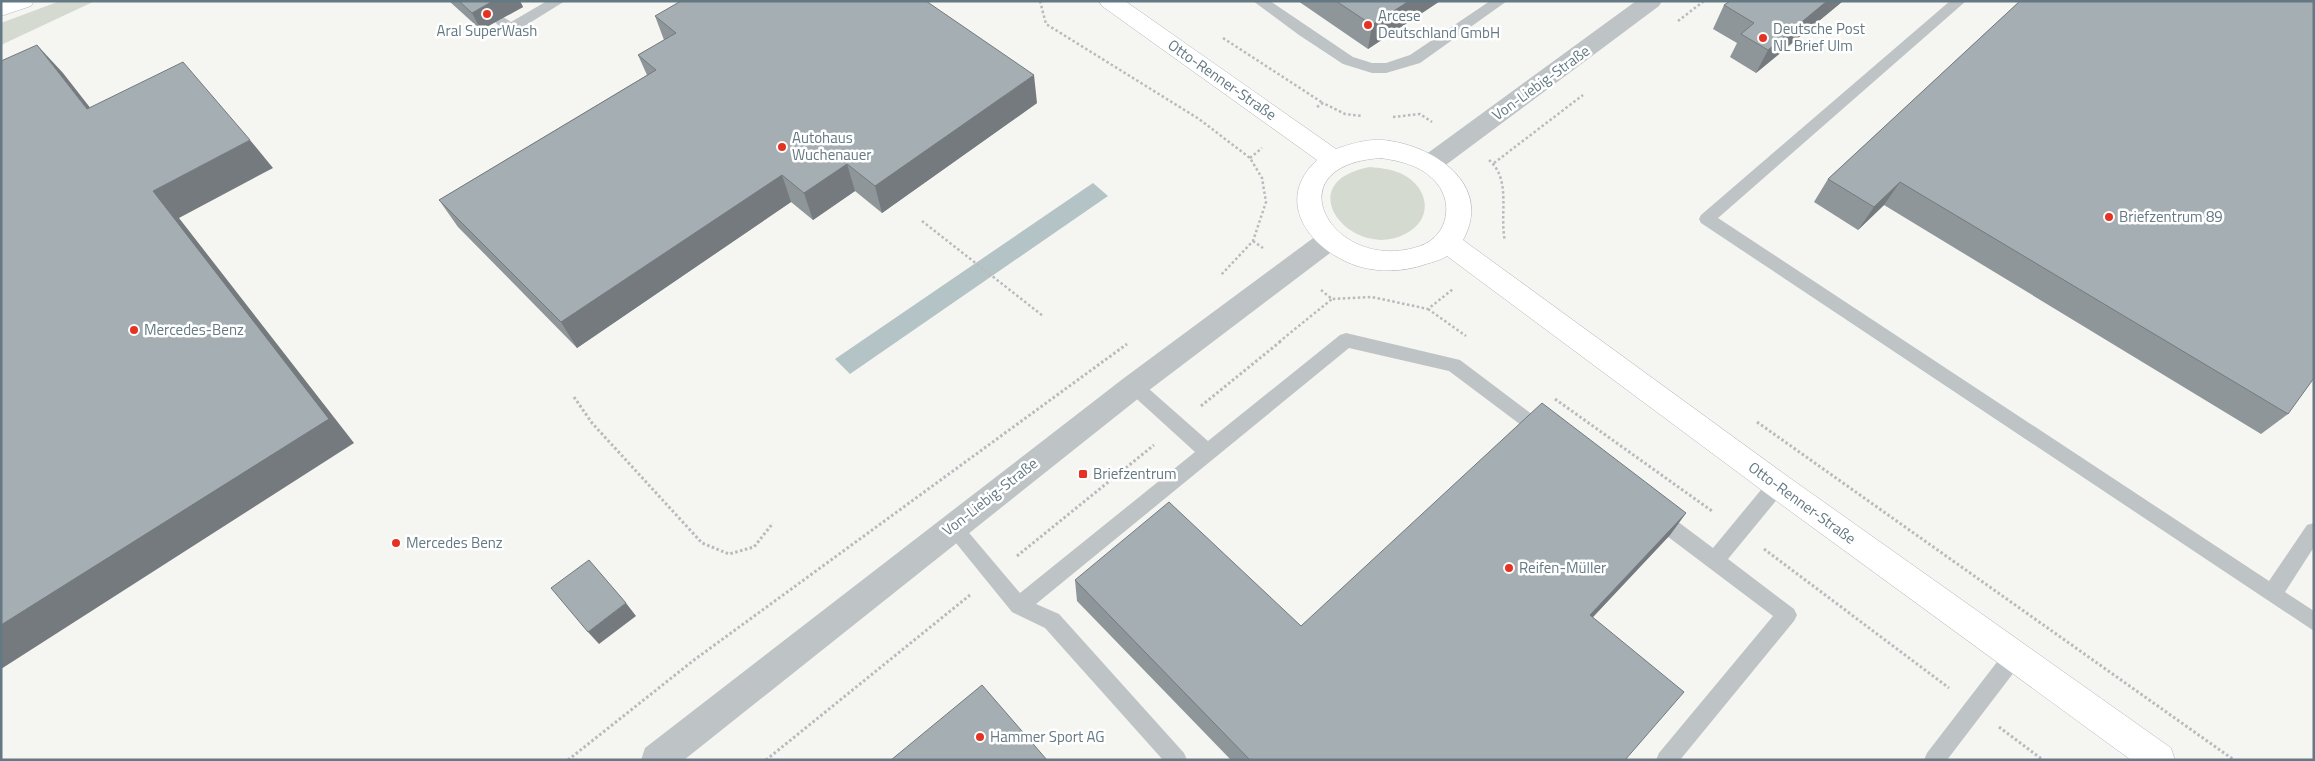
<svg xmlns="http://www.w3.org/2000/svg" width="2315" height="761" viewBox="0 0 2315 761" font-family="'Titillium Web',sans-serif">
<style>
.green{fill:#d5dad0}
.water{fill:#b4c4c6}
.lines{fill:none;stroke-linecap:round;stroke-linejoin:round}
.secondary-casing{stroke:#b0b7ba;stroke-width:1}
.path-far1{stroke:#b8bbbd;stroke-width:2.5;stroke-dasharray:2.5 2.5;stroke-linecap:butt}
.path{stroke:#b8bbbd;stroke-width:3;stroke-dasharray:2.5 2.5;stroke-linecap:butt}
.lane{fill:#bec3c6;fill-rule:evenodd}
.street{fill:#bec3c6;fill-rule:evenodd}
.secondary{fill:#fff;fill-rule:evenodd}
.wall{fill:#8e969a}
.shaded-wall{fill:#747a7d}
.building{fill:#a5afb3;stroke:#747a7d}
.poi-dot{fill:#e53222;stroke:#fff;stroke-width:2}
.labels{text-anchor:middle;stroke-width:5;stroke-linejoin:round;paint-order:stroke}
.poi-label{font-size:15px;fill:#647983;stroke:#fff;text-anchor:start}
.street-label{font-size:15px;fill:#647983;stroke:#fff}
</style>
<rect width="100%" height="100%" fill="#f5f5f1"/>
<!-- green -->
<path class="green" d="M60,1h35l-94,44v-22z
M1370,167c11,1 20,2 30,6 29,13 35,46 5,61 -53,28 -118,-52 -35,-67z"/>
<!-- water -->
<path class="water" d="M1093,183l15,13 -258,178 -15,-15z"/>
<g class="lines">
<!-- secondary casing -->
<g class="secondary-casing">
<path id="secondary" d="M1,1h33l-3,5 -30,10z
M1099,1h26l211,148c14,-5 31,-10 46,-9 50,4 112,44 81,100l324,236 384,272 4,12h-44l-364,-266 -320,-238c-6,4 -14,6 -21,8 -25,9 -55,9 -79,-2 -42,-19 -71,-64 -30,-102l-215,-154zM1381,158c19,3 38,7 52,21 22,21 16,57 -13,67 -86,30 -151,-81 -39,-88z"/>
</g>
<!-- path-far1 -->
<path class="path-far1" d="M1040,1l6,23 153,95 51,39 12,20 4,24 -13,39 -32,34
M1678,21l26,-20
M1223,38l100,65
M1317,107l6,-4 22,11 17,2
M1393,117l27,-3 12,8
M1250,158l12,-10
M1489,160c23,20 10,54 16,81
M1494,163l89,-68
M922,221l121,95
M1253,241l10,7
M1321,290l11,9 40,-2 56,12 25,-20
M1428,309l38,27
M1279,342l53,-43"/>
<!-- path -->
<path class="path" d="M574,397l18,26 110,120 27,11 25,-7 19,-24
M1555,399l157,112
M1201,406l80,-65
M1757,422l477,338
M1764,549l185,139
M1017,556l137,-111
M1999,727l44,33
M568,760l126,-100 433,-316
M766,760l204,-165"/>
<!-- lane -->
<path class="lane" d="M547,1h18l-50,31h-10l-12,-12 2,-3 5,-2 11,7z
M1253,1h17l83,56 19,6h14l24,-8 80,-54h17l-87,62 -34,10h-14l-29,-9 -44,-29z
M1950,1h16l-248,217 551,363 38,-56 7,-2v24l-29,45 29,19v20l-613,-408 -2,-4 2,-4z
M1346,333l114,27 89,67 3,5 -3,5 -6,3 -6,-3 -88,-66 -100,-23 -313,256 23,10 125,139 3,7h-24l-118,-132 -33,-16 -69,-85 2,-6 7,-2 7,2 61,72 175,-141 -67,-61 -3,-5 3,-5 6,-2 6,2 68,60 132,-106z
M1777,477l7,2 2,6 -2,6 -56,68 66,50 3,6 -3,6 -114,139h-24l3,-7 114,-137 -126,-95 -2,-6 2,-6 7,-2 7,2 52,39 57,-69z
M2014,646l7,3 3,7 -3,7 -74,97h-23l3,-7 80,-104z"/>
<!-- street -->
<path class="street" d="M1636,1h26l-3,5 -220,164 -9,3 -9,-3 -3,-6 3,-6z
M1329,230l9,3 4,7 -4,7 -194,147 -460,366h-43l4,-12 479,-370 196,-145z"/>
<!-- secondary -->
<use href="#secondary" class="secondary"/>
</g>
<!-- wall -->
<path class="wall" d="M449,1h71l3,6 -42,23z
M1298,1h142l-72,48z
M1843,1l-87,72 -26,-16 7,-14 -24,-14 11,-24z
M2020,1l268,413 -27,20 -377,-229 -26,25 -44,-28 14,-23z
M655,16l382,87 -155,110 -27,-22 -42,29 -22,-18 -214,146 -119,-121 -19,-27 208,-125 -9,-20 26,-15z
M1686,513l-16,22 -77,82 32,143h-394l-154,-159 -2,-21 226,46z"/>
<!-- shaded-wall -->
<path class="shaded-wall" d="M493,1h27l3,6 -42,23 -9,-17z
M1409,1h31l-72,48 4,-24z
M1827,1h16l-87,72 12,-23z
M37,45l26,28 50,64 -26,-28z
M1034,75l3,28 -155,110 -7,-27z
M250,140l23,28 -94,50 175,225 -353,226v-44l152,-434z
M847,164l8,27 -42,29 -9,-27z
M782,175l9,27 -214,146 -16,-26z
M1900,182l-16,23 -26,25 16,-23z
M1686,513l-16,22 -94,100 14,-20z
M626,603l10,13 -37,28 -11,-12z"/>
<!-- building -->
<path class="building" d="M459,1h34l-21,12z
M681,1h245l108,74 -159,111 -28,-22 -43,29 -22,-18 -221,147 -122,-122 217,-130 -18,-15 38,-22 -21,-17z
M1336,1h73l-37,24z
M1730,1h97l-59,49 -27,-16 13,-11 -30,-18z
M2020,1h294v377l-26,36 -388,-232 -26,25 -46,-28z
M37,45l50,64 96,-47 67,78 -97,51 176,228 -328,206v-564z
M1542,403l144,110 -96,102 94,77 -59,68h-375l-175,-180 94,-78 132,124z
M589,560l37,43 -38,29 -37,-44z
M982,685l65,75h-156z"/>
<!-- markers -->
<g class="poi-dot">
<circle cx="487" cy="14" r="5"/>
<circle cx="1368" cy="25" r="5"/>
<circle cx="1763" cy="38" r="5"/>
<circle cx="782" cy="147" r="5"/>
<circle cx="2109" cy="217" r="5"/>
<circle cx="134" cy="330" r="5"/>
<rect x="1078" y="469" width="10" height="10" rx="2.5"/>
<circle cx="396" cy="543" r="5"/>
<circle cx="1509" cy="568" r="5"/>
<circle cx="980" cy="737" r="5"/>
</g>
<g class="labels">
<!-- poi labels -->
<g class="poi-label">
<text x="1378" y="21">Arcese<tspan x="1378" dy="17">Deutschland GmbH</tspan></text>
<text x="1773" y="34">Deutsche Post<tspan x="1773" dy="17">NL Brief Ulm</tspan></text>
<text x="487" y="36" text-anchor="middle">Aral SuperWash</text>
<text x="792" y="143">Autohaus<tspan x="792" dy="17">Wuchenauer</tspan></text>
<text x="2119" y="222">Briefzentrum 89</text>
<text x="144" y="335">Mercedes-Benz</text>
<text x="1093" y="479">Briefzentrum</text>
<text x="406" y="548">Mercedes Benz</text>
<text x="1519" y="573">Reifen-Müller</text>
<text x="990" y="742">Hammer Sport AG</text>
</g>
<!-- street labels -->
<g class="street-label">
<text transform="translate(1222 80) rotate(35)" y="5">Otto-Renner-Straße</text>
<text transform="translate(1541 83) rotate(-36)" y="5">Von-Liebig-Straße</text>
<text transform="translate(990 497) rotate(-38)" y="5">Von-Liebig-Straße</text>
<text transform="translate(1802 503) rotate(36)" y="5">Otto-Renner-Straße</text>
</g>
</g>
<!-- border -->
<rect width="2315" height="761" fill="none" stroke="#647983" stroke-width="5"/>
</svg>
